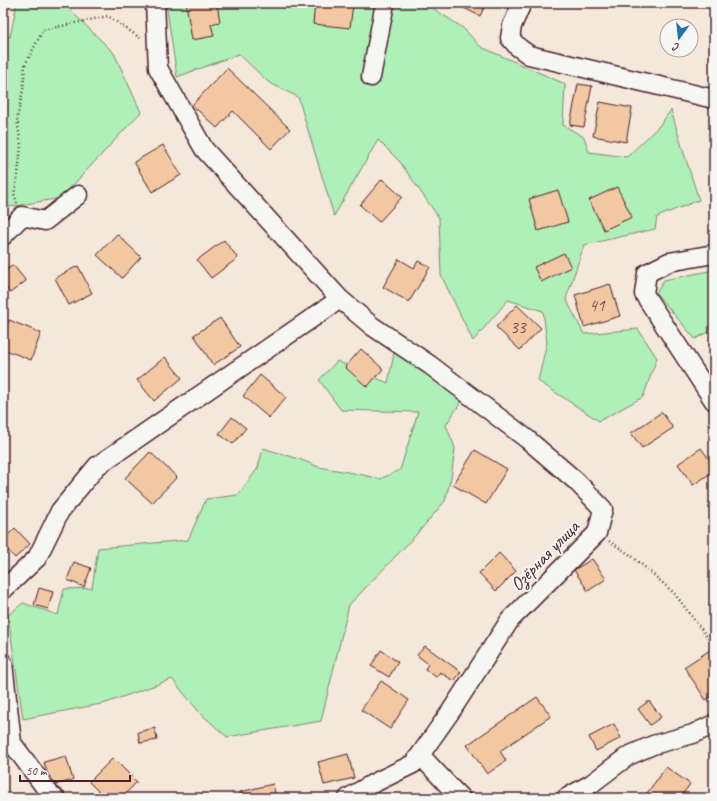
<svg xmlns="http://www.w3.org/2000/svg" width="717" height="801" viewBox="0 0 717 801" font-family="Caveat,sans-serif">
<style>
.green{fill:#aef0b8;stroke:#7c8872}
.building{fill:#f1c8a1;stroke:#4a1f2b}
.lines{fill:none;stroke-linecap:round;stroke-linejoin:round}
.minor-casing{stroke:#4a1f2b;stroke-width:21}
.path{stroke:#4a1f2b;stroke-width:2.5;stroke-dasharray:1 3;stroke-linecap:butt}
.minor{stroke:#f6f6f2;stroke-width:18}
.labels{text-anchor:middle;stroke-width:4;stroke-linejoin:round;paint-order:stroke}
.number-label{font-size:17px;fill:#744948}
.street-label{font-size:19px;fill:#4a1f2b;stroke:#f6f6f2}
</style>
<rect width="100%" height="100%" fill="#f4e8da"/>
<filter id="ink" filterUnits="userSpaceOnUse"><feTurbulence type="fractalNoise" baseFrequency=".025" numOctaves="2"/><feDisplacementMap in="SourceGraphic" scale="8" xChannelSelector="R" yChannelSelector="G"/><feConvolveMatrix kernelMatrix="1 2 1 2 8 2 1 2 1" color-interpolation-filters="sRGB"/></filter>
<g filter="url(#ink)">
<!-- green -->
<path class="green" d="M17,3h46l51,50 27,59 -80,86 -58,10v-173l7,2z
M166,3h265l3,6 29,19 18,19 84,37 -2,41 21,12 5,15 38,5 33,-32 11,-15 11,37 17,53 -42,17 -2,12 -71,16 -18,54 18,35 54,-5 19,29 -14,39 -44,24 -61,-40 9,-39 -4,-31 -35,-11 -35,41 -32,-66 -2,-57 -39,-56 -22,-22 -44,76 -36,-119 -30,-15 -29,-28 -62,23z
M714,270v59l-19,10 -39,-46 8,-13z
M394,353l30,14 31,20 6,15 -15,23 9,23 -4,30 -6,23 -29,34 -67,70 -28,116 -94,16 -27,-24 -28,-34 -66,24 -83,16 -15,-104 15,-12 35,12 6,-26 28,-1 6,-40 90,-8 18,-41 32,-4 20,-27 5,-20 36,11 20,8 40,7 21,5 20,-9 18,-58 -77,-2 -22,-30 18,-19 51,22z"/>
<!-- building -->
<path class="building" d="M186,3h21l1,3 9,-2 3,18 -9,2 3,12 -22,4z
M315,3h38l-3,25 -37,-4z
M454,3h32l-6,13z
M714,41v11l-4,-2z
M227,68l63,61 -19,20 -38,-38 -16,17 -25,-23z
M578,84l14,2 -8,41 -14,-2z
M600,102l32,6 -6,34 -33,-6z
M163,145l18,30 -29,17 -18,-30z
M382,179l20,18 -23,25 -19,-17z
M617,187l15,30 -28,13 -15,-30z
M558,190l10,32 -30,9 -9,-32z
M117,234l24,23 -19,21 -25,-23z
M224,240l14,18 -27,20 -14,-18z
M564,253l7,14 -30,15 -7,-15z
M399,259l15,9 4,-7 12,6 -21,35 -26,-15z
M13,265l13,16 -16,12 -7,-10v-11z
M78,266l14,27 -23,12 -14,-27z
M610,284l10,32 -36,11 -9,-32z
M517,305l24,23 -21,22 -24,-23z
M220,318l20,29 -27,18 -19,-30z
M9,320l32,13 -10,27 -28,-11v-13z
M361,349l22,20 -16,18 -22,-20z
M165,357l17,21 -28,23 -17,-21z
M260,375l26,22 -17,21 -26,-22z
M662,412l11,16 -31,20 -11,-15z
M232,417l14,11 -13,16 -14,-10z
M701,448l13,18v5l-21,14 -15,-21z
M475,450l32,19 -21,35 -33,-19z
M150,452l27,25 -25,26 -27,-25z
M15,528l15,16 -15,14 -12,-13v-5z
M499,553l17,18 -20,20 -17,-18z
M592,559l14,20 -18,12 -14,-21z
M74,562l17,6 -7,19 -17,-7z
M39,588l14,4 -5,17 -14,-4z
M425,646l36,26 -7,9 -14,-9 -4,5 -11,-8 3,-5 -11,-9z
M381,650l17,12 -9,15 -18,-11z
M710,650l4,6v38l-8,6 -22,-33z
M381,681l28,19 -19,29 -29,-19z
M537,697l14,19 -51,35 6,10 -19,13 -20,-29z
M649,701l12,16 -11,8 -12,-16z
M614,724l7,14 -25,13 -7,-14z
M155,728l2,12 -17,3 -2,-11z
M348,754l6,24 -30,7 -6,-23z
M66,756l7,24 -22,6 -7,-24z
M113,758l24,24 -16,16h-16l-16,-16z
M666,767l24,17 -10,14h-32l-3,-2z
M273,784l3,14h-35l-1,-6z"/>
<g class="lines">
<!-- minor casing -->
<g class="minor-casing">
<path id="minor" d="M522,3l-10,23 -2,12 8,9 11,8 185,44
M371,77l14,-74
M3,236l19,-20 23,5 33,-26
M714,254l-45,8 -22,11 -3,21 70,107
M340,299l32,27 58,39 97,74 49,42 27,28 -6,24 -87,87 -59,91 -31,44 -7,9 -41,20 -24,14
M3,590l34,-32 23,-47 37,-45 243,-167 -136,-150 -46,-81 -3,-65
M3,663l9,80 40,54 3,1
M420,755l30,32 11,11
M566,798l25,-14 37,-28 25,-11 40,-11 21,-10"/>
</g>
<!-- path -->
<path class="path" d="M17,203l-3,-9 4,-20 3,-28 -4,-27 6,-29 2,-25 18,-35 65,-14 32,22
M609,541l23,15 42,37 40,53"/>
<!-- minor -->
<use href="#minor" class="minor"/>
</g>
</g>
<g class="labels">
<!-- number labels -->
<g class="number-label">
<text x="597" y="311">41</text>
<text x="518" y="333">33</text>
</g>
<!-- street labels -->
<g class="street-label">
<text transform="translate(544 555) rotate(-46)" y="7">Озёрная улица</text>
</g>
</g>
<!-- margin -->
<rect width="717" height="801" fill="none" stroke="#f6f6f2" stroke-width="16"/>
<rect x="8" y="8" width="701" height="785" fill="none" stroke="#4a1f2b" stroke-width="1.5" filter="url(#ink)"/>
<!-- north arrow -->
<g transform="translate(679 38) rotate(195)"><circle r="19" fill="#f6f6f2" stroke="#b1a0a2"/>
<path d="M0-3L7 15L0 10L-7 15Z" fill="#1f6fb2"/>
<text y="-6" font-size="11" font-weight="bold" text-anchor="middle" fill="#4a1f2b">С</text>
</g>
<!-- scale -->
<path d="M20 775v6h110v-6" fill="none" stroke="#4a1f2b" stroke-width="2"/>
<text x="26" y="775" font-size="12" fill="#4a1f2b" stroke="#f6f6f2" stroke-width="3" paint-order="stroke">50 m</text>
</svg>
